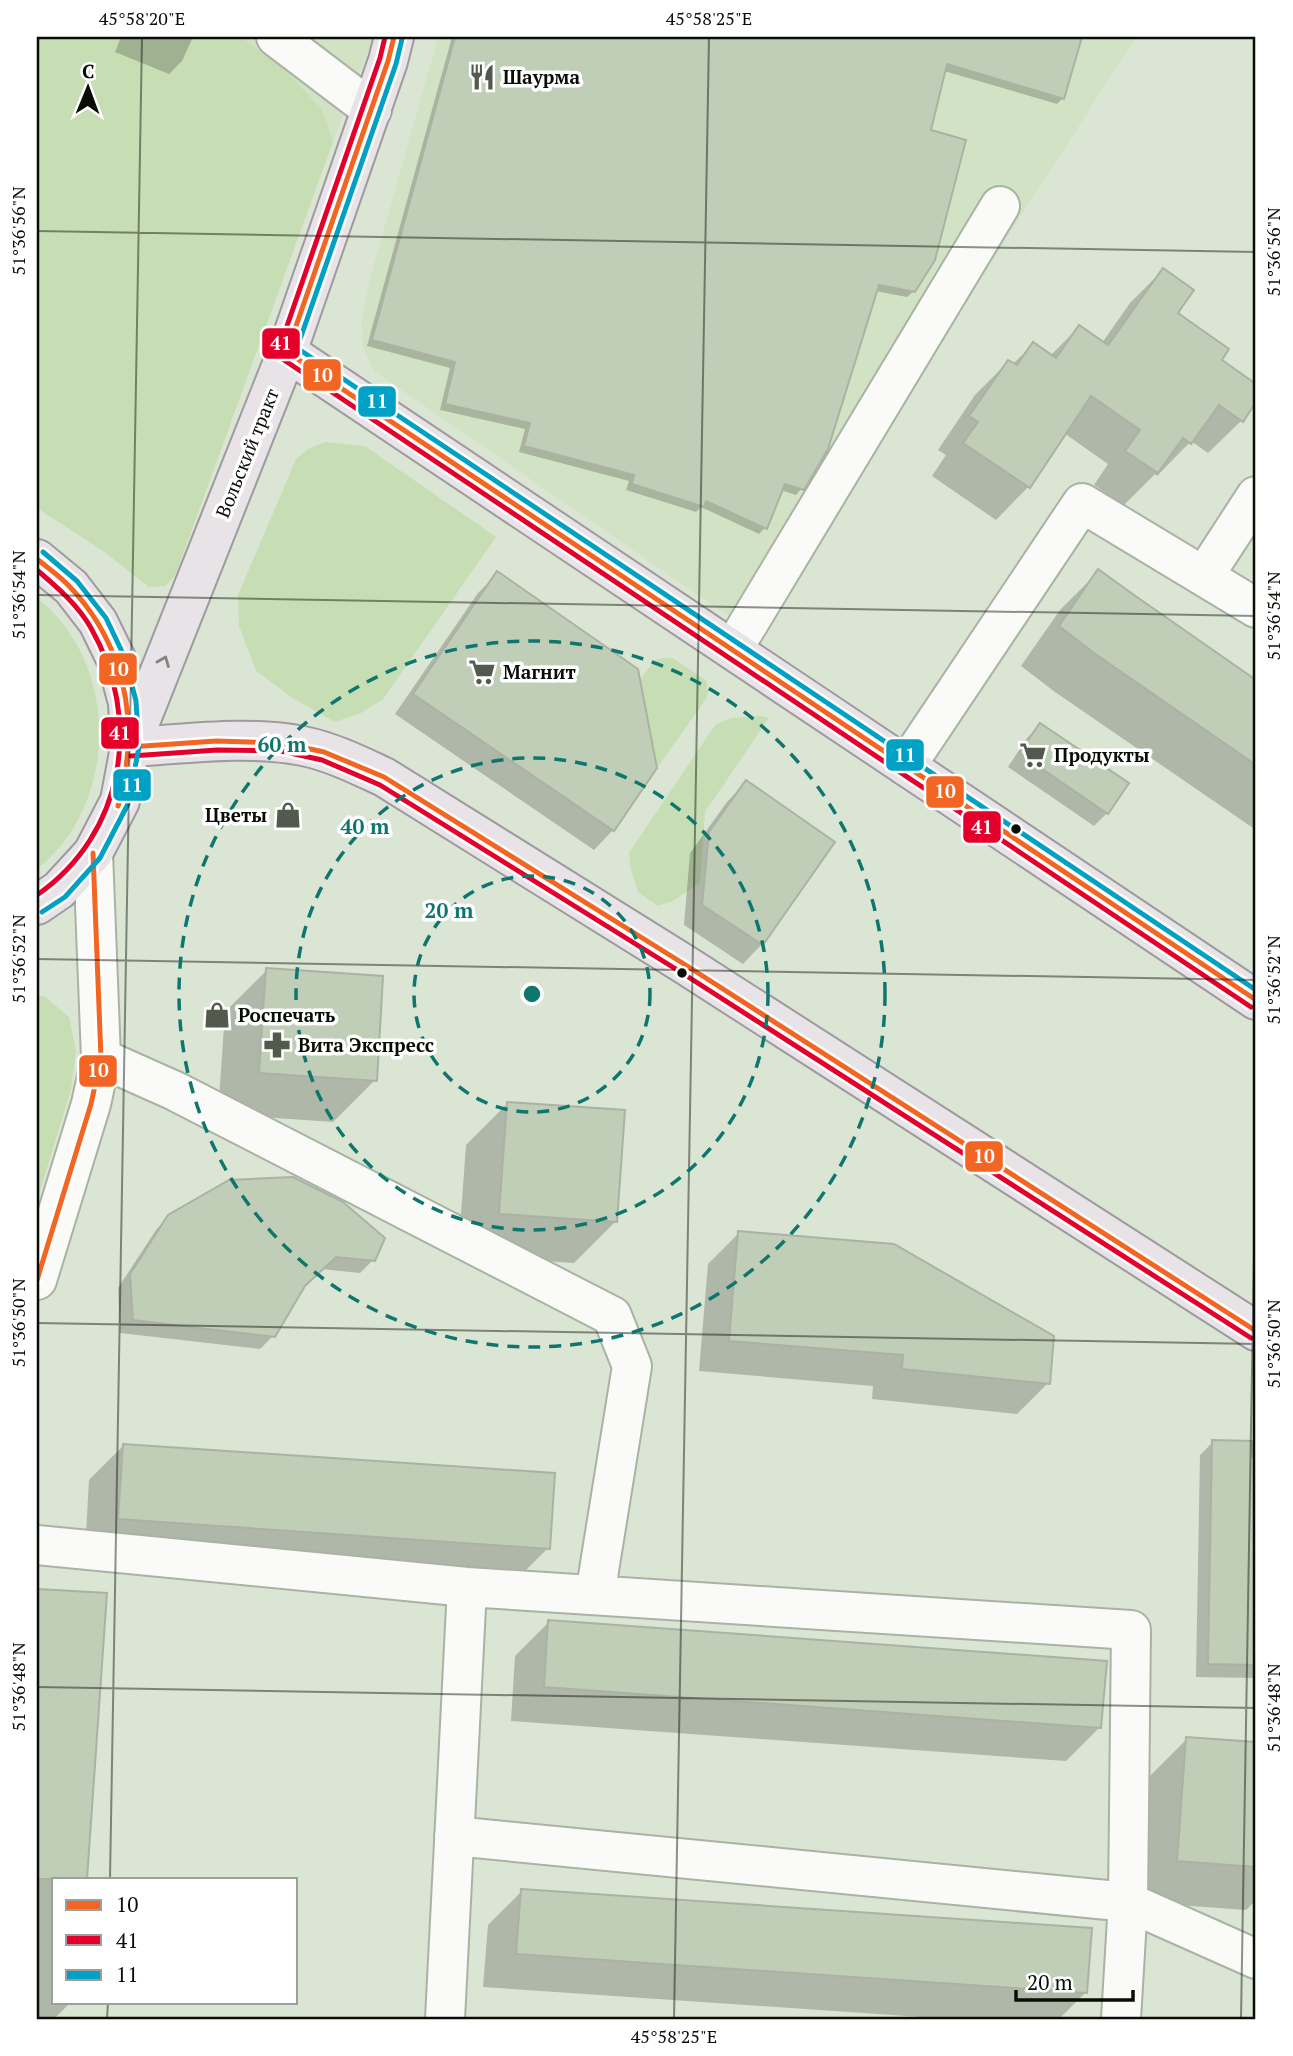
<svg xmlns="http://www.w3.org/2000/svg" width="1293" height="2056" viewBox="0 0 1293 2056" font-family="'PT Serif',serif">
<style>
.built{fill:#d2e3c5}
.green{fill:#c7deb5}
.shadow{fill:#0003}
.building{fill:#c1ceb7;stroke:#abb2a4;stroke-width:2}
.lines{fill:none;stroke-linecap:round;stroke-linejoin:round}
.minor-casing{stroke:#aab2a4;stroke-width:42}
.major-casing{stroke:#9e9a9d;stroke-width:42}
.minor{stroke:#fafbf8;stroke-width:38}
.major{stroke:#e7e3e7;stroke-width:38}
.bus-1-casing{stroke:#fff;stroke-width:10}
.bus-2-casing{stroke:#fff;stroke-width:10}
.bus-3-casing{stroke:#fff;stroke-width:10}
.bus-1{stroke:#f26522;stroke-width:5}
.bus-2{stroke:#e4002b;stroke-width:5}
.bus-3{stroke:#00a1c4;stroke-width:5}
.oneway{stroke:#838381}
.ticks{fill:none;stroke:#080e05;stroke-width:2;stroke-opacity:0.45}
.ring{fill:none;stroke:#0f766e;stroke-width:3.5;stroke-dasharray:12 9}
.bus-dot{fill:#080e05;stroke:#fff;stroke-width:2.5}
.labels{text-anchor:middle;stroke-width:7;stroke-linejoin:round;paint-order:stroke}
.poi-label{font-size:19px;font-weight:bold;fill:#080e05;stroke:#fff;text-anchor:start}
.street-label{font-size:19px;fill:#080e05;stroke:#fff}
.centre{fill:#0f766e;stroke:#fff;stroke-width:3.5}
.ring-label{font-size:21px;text-anchor:middle;font-weight:bold;fill:#0f766e;stroke:#fff;stroke-width:7;stroke-linejoin:round;paint-order:stroke}
.line-badge{stroke:#fff;stroke-width:2.5}
.badge-label{font-size:19px;text-anchor:middle;font-weight:bold;fill:#fff}
.neatline{fill:none;stroke:#080e05;stroke-width:2.5}
.ticks-label{font-size:18px;text-anchor:middle;fill:#080e05}
</style>
<rect width="100%" height="100%" fill="#dbe5d3"/>
<!-- built -->
<path class="built" d="M241,37h133l-41,105 -11,-33 -42,-44z
M438,37h698l-383,596 -379,-262 -11,-25 -2,-25 9,-42z"/>
<!-- green -->
<path class="green" d="M37,37h204l39,28 42,44 11,33 -158,434 -10,10 -16,1 -46,-36 -66,-43z
M325,442l40,4 131,91 -113,162 -22,14 -26,9 -41,-23 -38,-28 -17,-45 -1,-31 58,-136 12,-10z
M37,598c83,64 83,206 0,271z
M663,658h9l34,22 2,12 -2,7 -49,69 -17,-88 15,-20z
M760,716l9,2 -64,94 -5,71 -27,18 -15,5 -20,-14 -7,-22 -2,-17 86,-128 16,-7z
M37,996h7l25,21 7,34 -5,38 -34,112z"/>
<!-- shadow -->
<path class="shadow" d="M121,37h72l-11,24 -13,13 -54,-22z
M452,37h628l-17,61 -6,6 -113,-33 -15,61 -15,159 -7,6 -32,-6 -73,197 -6,7 -16,-5 -15,38 -6,6 -58,-27 -5,5 -70,-22 3,-9 -110,-29 6,-23 -85,-19 10,-42 -83,-22z
M1163,270l12,43 44,47 37,26v13l-15,22 -33,32 -17,-12 -34,35 -2,-2 -31,31 -30,-20 14,-21 -44,-31 -36,54 -32,33 -64,-44 14,-21 -8,-5 37,-55 33,-33 4,3 21,-21 17,12 29,-29 23,16 28,-40z
M1099,571l34,26 123,85v148l-201,-138 -34,-26 39,-56z
M498,573l115,257 -19,20 -199,-136 83,-121z
M1040,725l67,88 -13,13 -86,-59 19,-29z
M746,782l16,162 -19,20 -59,-39 6,-72 37,-51z
M267,970l108,110 -42,42 -115,-8 7,-102z
M508,1103l108,118 -42,42 -116,-8 8,-110z
M169,1216l204,44 -13,13 -39,-4 -18,18 -30,49 -13,13 -140,-16 -2,-45 38,-58z
M739,1233l309,150 -31,31 -145,-15 1,-13 -174,-15 9,-107z
M1213,1442l37,16 6,1v219l-60,-1 4,-222z
M123,1446l425,102 -34,34 -429,-29 4,-73z
M39,1591l66,4 -20,284h-31v123h17l-17,17h-17v-426z
M549,1622l551,105 -34,34 -555,-40 4,-65z
M1187,1739l69,5v156l-10,10 -110,-8 9,-121z
M522,1891l564,101 -27,27h-109l-467,-32 5,-62z"/>
<!-- building -->
<path class="building" d="M455,37h627l-18,62 -117,-35 -16,66 35,10 -31,120 -20,32 -36,-7 -51,164 -24,41 -19,-6 -18,45 -61,-28 -2,6 -72,-23 2,-9 -110,-29 6,-23 -85,-19 10,-42 -83,-22z
M1163,268l31,22 -16,23 51,36 -7,11 34,24v18l-13,20 -24,-17 -28,39 -8,-6 -25,35 -33,-22 15,-21 -49,-34 -61,92 -67,-45 15,-21 -9,-6 39,-56 9,5 16,-23 23,16 23,-33 29,20z
M1098,569l36,26 122,85v85l-162,-112 -35,-27z
M497,571l141,98 19,99 -43,63 -201,-137z
M1040,723l89,60 -21,31 -89,-61z
M746,780l89,62 -72,103 -61,-40 7,-73z
M266,968l117,8 -6,105 -118,-8z
M507,1102l118,8 -8,112 -118,-8z
M293,1177l50,25 42,36 -10,23 -39,-4 -31,29 -30,51 -142,-17 -3,-46 38,-59 61,-35z
M738,1231l156,13 160,92 -4,48 -148,-15 1,-14 -174,-14z
M1212,1440l40,1v16h4v208l-48,-1z
M123,1444l432,29 -5,76 -432,-30z
M38,1589l69,4 -20,286h-50z
M548,1620l559,41 -6,67 -557,-41z
M1186,1737l70,5v125l-79,-6z
M521,1889l571,39 -5,65 -571,-39z"/>
<g class="lines">
<!-- minor casing -->
<g class="minor-casing">
<path id="minor" d="M276,37l96,73
M1204,576l52,-80
M733,649l267,-443
M906,766l176,-263 174,105
M101,1058l74,33 437,225 20,50 -37,229
M37,1280l54,-176 10,-46 -8,-205
M37,1545l430,42 664,43 -3,272 -7,117
M454,1836l674,66 128,57
M445,2019l22,-432"/>
</g>
<!-- major casing -->
<g class="major-casing">
<path id="major" d="M394,37l-6,24 -101,291 -157,395c56,-3 117,-12 173,-1 29,6 55,19 81,31l300,187 572,367
M287,352l969,648
M37,559l34,28 27,35 19,39 11,42 2,44 -10,54 -27,52 -34,37 -22,15"/>
</g>
<!-- minor -->
<use href="#minor" class="minor"/>
<!-- major -->
<use href="#major" class="major"/>
<!-- bus-1 casing -->
<g class="bus-1-casing">
<path id="bus-1" d="M394,37l-6,24 -101,291 969,648
M37,559c11,9 23,17 33,28 44,46 64,108 57,172 -2,16 -3,32 -9,47
M130,747l86,-6 66,2 42,9 60,25 300,187 572,367
M37,1280l54,-176 10,-46 -8,-205"/>
</g>
<!-- bus-2 casing -->
<g class="bus-2-casing">
<path id="bus-2" d="M385,37l-5,21 -101,291 2,9 970,649
M37,570c20,17 41,35 54,58 52,91 34,206 -54,267
M131,756l86,-6 64,1 41,9 58,25 299,186 572,367"/>
</g>
<!-- bus-3 casing -->
<g class="bus-3-casing">
<path id="bus-3" d="M402,39l-6,25 -99,284 959,642
M42,912l23,-15 35,-39 28,-54 11,-57 -3,-46 -11,-43 -19,-40 -29,-37 -34,-29"/>
</g>
<!-- bus-1 -->
<use href="#bus-1" class="bus-1"/>
<!-- bus-2 -->
<use href="#bus-2" class="bus-2"/>
<!-- bus-3 -->
<use href="#bus-3" class="bus-3"/>
</g>
<!-- one-way arrows -->
<defs><path id="oneway-chevron" d="M-2-3.5L2.5 0L-2 3.5" fill="none" stroke-width="1.6" stroke-linecap="round" stroke-linejoin="round" transform="scale(1.75)"/></defs>
<use class="oneway" href="#oneway-chevron" transform="translate(164 661) rotate(-68)"/>
<!-- ticks -->
<path class="ticks" d="M37,231l1219,21M37,595l1219,21M37,959l1219,21M37,1323l1219,21M37,1687l1219,21M110,1879l32,-1842M107,2019l1,-17M674,2019l35,-1982M1241,2019l15,-884"/>
<!-- distance rings -->
<g class="ring">
<circle cx="532" cy="994" r="118"/>
<circle cx="532" cy="994" r="236"/>
<circle cx="532" cy="994" r="353"/>
</g>
<!-- icons -->
<defs>
<g id="restaurant-bare" transform="scale(2.1)"><path d="M-5-6h1v4h1v-4h1v4h1v-4h1v5L-1.5 .5V6h-2V.5L-5-1ZM5-6V6H3V1.5H1.5Q1.5-4 5-6Z" fill="#52594d" stroke="#fff" stroke-width="2.5" paint-order="stroke"/></g>
<g id="supermarket-bare" transform="scale(2.1)"><path d="M-6-5.5h2.5l.6 2H6L4.5 2H-2.5L-4.4-4H-6ZM-1.5 3.2a1.3 1.3 0 1 0 .1 0ZM3 3.2a1.3 1.3 0 1 0 .1 0Z" fill="#52594d" stroke="#fff" stroke-width="2.5" paint-order="stroke"/></g>
<g id="shop-bare" transform="scale(2.1)"><path d="M-5-2.5h2.3a2.7 3.5 0 0 1 5.4 0H5L5.5 6h-11ZM-1.5-2.5h3a1.5 2.3 0 0 0-3 0Z" fill="#52594d" stroke="#fff" stroke-width="2.5" paint-order="stroke"/></g>
<g id="pharmacy-bare" transform="scale(2.1)"><path d="M-2-6h4v4h4v4h-4v4h-4v-4h-4v-4h4Z" fill="#52594d" stroke="#fff" stroke-width="2.5" paint-order="stroke"/></g>
</defs>
<g fill-rule="evenodd">
<use href="#restaurant-bare" x="482" y="77"/>
<use href="#supermarket-bare" x="482" y="672"/>
<use href="#supermarket-bare" x="1033" y="755"/>
<use href="#shop-bare" x="288" y="815"/>
<use href="#shop-bare" x="217" y="1015"/>
<use href="#pharmacy-bare" x="277" y="1045"/>
</g>
<!-- markers -->
<g class="bus-dot">
<circle cx="1016" cy="829" r="6"/>
<circle cx="682" cy="973" r="6"/>
</g>
<g class="labels">
<!-- poi labels -->
<g class="poi-label">
<text x="503" y="84">Шаурма</text>
<text x="503" y="679">Магнит</text>
<text x="1054" y="762">Продукты</text>
<text x="267" y="822" text-anchor="end">Цветы</text>
<text x="238" y="1022">Роспечать</text>
<text x="298" y="1052">Вита Экспресс</text>
</g>
<!-- street labels -->
<g class="street-label">
<text transform="translate(247 453) rotate(-68)" y="7">Вольский тракт</text>
</g>
</g>
<circle cx="532" cy="994" r="10" class="centre"/>
<g class="ring-label">
<text x="282" y="752">60 m</text>
<text x="365" y="834">40 m</text>
<text x="449" y="918">20 m</text>
</g>
<g class="line-badge">
<rect x="261" y="327" width="40" height="33" rx="7" fill="#e4002b"/>
<rect x="302" y="358" width="40" height="34" rx="7" fill="#f26522"/>
<rect x="357" y="385" width="40" height="33" rx="7" fill="#00a1c4"/>
<rect x="98" y="652" width="40" height="34" rx="7" fill="#f26522"/>
<rect x="100" y="716" width="40" height="34" rx="7" fill="#e4002b"/>
<rect x="885" y="738" width="40" height="34" rx="7" fill="#00a1c4"/>
<rect x="112" y="768" width="40" height="34" rx="7" fill="#00a1c4"/>
<rect x="925" y="775" width="40" height="34" rx="7" fill="#f26522"/>
<rect x="962" y="810" width="40" height="34" rx="7" fill="#e4002b"/>
<rect x="78" y="1054" width="40" height="34" rx="7" fill="#f26522"/>
<rect x="964" y="1140" width="40" height="33" rx="7" fill="#f26522"/>
</g>
<g class="badge-label">
<text x="281" y="350">41</text>
<text x="322" y="382">10</text>
<text x="377" y="408">11</text>
<text x="118" y="676">10</text>
<text x="120" y="740">41</text>
<text x="905" y="762">11</text>
<text x="132" y="792">11</text>
<text x="945" y="798">10</text>
<text x="982" y="834">41</text>
<text x="98" y="1077">10</text>
<text x="984" y="1163">10</text>
</g>
<!-- border -->
<rect width="1293" height="2056" fill="none" stroke="#ffffff" stroke-width="77"/>
<!-- legend -->
<rect x="52" y="1878" width="245" height="126" fill="#ffffff" stroke="#9c9f9b" stroke-width="2"/>
<rect x="66" y="1900" width="35" height="10" fill="#f26522" stroke="#9c9f9b" stroke-width="2"/>
<text x="116" y="1912" font-size="21" fill="#080e05">10</text>
<rect x="66" y="1935" width="35" height="10" fill="#e4002b" stroke="#9c9f9b" stroke-width="2"/>
<text x="116" y="1948" font-size="21" fill="#080e05">41</text>
<rect x="66" y="1970" width="35" height="10" fill="#00a1c4" stroke="#9c9f9b" stroke-width="2"/>
<text x="116" y="1982" font-size="21" fill="#080e05">11</text>
<!-- north arrow -->
<g transform="translate(88 88) rotate(1)" stroke="#ffffff" stroke-width="5" paint-order="stroke">
<path d="M0-5L12 26L0 18L-12 26Z" fill="#080e05"/>
<text y="-10" font-size="19" font-weight="bold" text-anchor="middle" fill="#080e05">С</text>
</g>
<!-- scale -->
<path d="M1016 1990v10h117v-10" fill="none" stroke="#080e05" stroke-width="3.5"/>
<text x="1027" y="1990" font-size="21" fill="#080e05" stroke="#ffffff" stroke-width="5" paint-order="stroke">20 m</text>
<rect x="38" y="38" width="1216" height="1980" class="neatline"/>
<g class="ticks-label">
<text x="142" y="25">45°58'20"E</text>
<text x="709" y="25">45°58'25"E</text>
<text transform="translate(19 231) rotate(-90)" y="6">51°36'56"N</text>
<text transform="translate(1274 252) rotate(-90)" y="6">51°36'56"N</text>
<text transform="translate(19 595) rotate(-90)" y="6">51°36'54"N</text>
<text transform="translate(1274 616) rotate(-90)" y="6">51°36'54"N</text>
<text transform="translate(19 959) rotate(-90)" y="6">51°36'52"N</text>
<text transform="translate(1274 980) rotate(-90)" y="6">51°36'52"N</text>
<text transform="translate(19 1323) rotate(-90)" y="6">51°36'50"N</text>
<text transform="translate(1274 1344) rotate(-90)" y="6">51°36'50"N</text>
<text transform="translate(19 1687) rotate(-90)" y="6">51°36'48"N</text>
<text transform="translate(1274 1708) rotate(-90)" y="6">51°36'48"N</text>
<text x="674" y="2043">45°58'25"E</text>
</g>
</svg>
